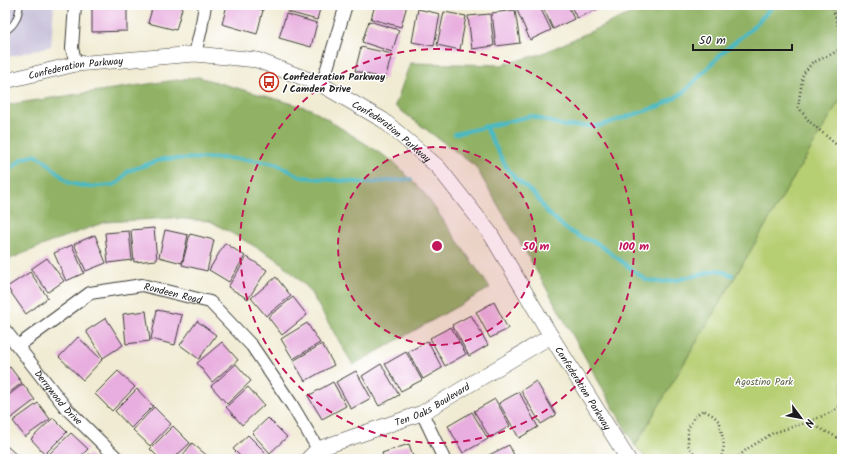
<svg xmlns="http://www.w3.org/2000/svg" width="847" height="464" viewBox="0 0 847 464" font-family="Kalam,sans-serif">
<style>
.industrial{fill:#c7c0d9}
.green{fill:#b7cf73;stroke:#6a7648}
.forest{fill:#91b265;stroke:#566740}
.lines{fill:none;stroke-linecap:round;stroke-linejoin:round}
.stream{stroke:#4ab9c3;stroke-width:4}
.building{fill:#e8aedf}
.service-casing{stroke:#3c3b37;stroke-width:8}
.minor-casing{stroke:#3c3b37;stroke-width:14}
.tertiary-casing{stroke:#3c3b37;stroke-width:16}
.path{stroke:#3c3b37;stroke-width:2.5;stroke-dasharray:1 3;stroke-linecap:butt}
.service{stroke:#fff;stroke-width:6}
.minor{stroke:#fff;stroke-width:12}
.tertiary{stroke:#fff;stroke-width:15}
.ring{fill:none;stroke:#c2185b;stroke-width:2;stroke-dasharray:7 5}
.labels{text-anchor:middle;stroke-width:3;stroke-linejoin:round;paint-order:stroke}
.street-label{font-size:10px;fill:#1c1c1c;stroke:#fff}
.poi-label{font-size:10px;font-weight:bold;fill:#1c1c1c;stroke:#fff;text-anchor:start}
.park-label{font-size:10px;fill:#525b3a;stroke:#fff}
.centre{fill:#c2185b;stroke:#fff;stroke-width:2}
.ring-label{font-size:12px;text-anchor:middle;font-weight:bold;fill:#c2185b;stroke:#fff;stroke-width:3;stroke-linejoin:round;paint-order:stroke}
</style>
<rect width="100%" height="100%" fill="#fff"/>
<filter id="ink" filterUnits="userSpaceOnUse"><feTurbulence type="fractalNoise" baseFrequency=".025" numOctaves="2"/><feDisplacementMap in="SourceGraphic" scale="8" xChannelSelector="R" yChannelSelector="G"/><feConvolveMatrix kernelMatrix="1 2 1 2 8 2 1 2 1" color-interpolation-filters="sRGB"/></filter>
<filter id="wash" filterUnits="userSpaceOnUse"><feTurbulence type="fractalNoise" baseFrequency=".012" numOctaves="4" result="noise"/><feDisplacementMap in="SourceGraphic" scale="16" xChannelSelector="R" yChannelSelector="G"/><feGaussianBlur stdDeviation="0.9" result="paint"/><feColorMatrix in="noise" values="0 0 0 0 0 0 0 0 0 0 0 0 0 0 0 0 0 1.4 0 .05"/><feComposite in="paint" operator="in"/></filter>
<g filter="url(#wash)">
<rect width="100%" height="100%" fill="#f0ebd2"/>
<!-- industrial -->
<path class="industrial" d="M5,5h49l-3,41 -46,12z"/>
<!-- green -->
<path class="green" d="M842,96v363h-195l-12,-13z"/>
<!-- forest -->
<path class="forest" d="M649,5h193v91l-207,350 -104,-185 -56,-95 -80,-60 15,-43 91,2 40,-11z
M198,77l113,32 83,53 31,32 65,94 -137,77 -45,-77 -31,-29 -67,-38 -39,-3 -66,4 -49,18 -51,21v-156l101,-15z"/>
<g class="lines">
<!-- stream -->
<path class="stream" d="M485,126l20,39 9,12 21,18 11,16 20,18 14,8 17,6 49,37 14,2 17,-2 41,-10 14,5
M455,134l76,-18 33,10h35l61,-20 23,-13 42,-43 25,-20 24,-25
M5,174l17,-15 13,-4 9,5 25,23 19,4 25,-2 6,-3 9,-11 35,-12 59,-1 29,2 25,4 25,13 64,6 46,-4"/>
</g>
<g id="blocks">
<!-- building -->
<path class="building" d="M153,5h30l-7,25 -28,-7z
M227,5h19l17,5 -6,24 -35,-10z
M290,5h31l-4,15 -29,-8z
M375,5h32l-6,22 -30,-8z
M527,5h12l12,25 -21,10 -13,-30z
M542,5h26l6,14 -21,10z
M570,5h26l2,4 -21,9z
M92,7h35v24l-35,1z
M418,9l22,5 -6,32 -22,-4z
M515,10l5,33 -24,3 -4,-33z
M444,12l22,4 -6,34 -23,-5z
M286,14l31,9 -6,24 -32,-9z
M490,14l4,32 -22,3 -4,-33z
M369,21l30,9 -7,22 -30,-10z
M361,47l31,7 -7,25 -30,-8z
M154,228l3,32 -23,2 -3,-32z
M165,230l23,5 -6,28 -23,-6z
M129,231l3,29 -24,3 -3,-30z
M190,234l24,6 -7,31 -25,-6z
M95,235l11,28 -20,8 -12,-27z
M225,243l20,13 -16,26 -20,-12z
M72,245l12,28 -18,8 -12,-28z
M247,257l20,13 -19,29 -20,-12z
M47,258l17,23 -16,11 -17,-23z
M30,272l18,26 -22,16 -19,-27z
M276,277l15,19 -25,20 -15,-18z
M293,297l14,18 -25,20 -14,-18z
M494,302l14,27 -18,9 -14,-26z
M157,310l25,5 -7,30 -24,-6z
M146,311l4,30 -24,3 -3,-30z
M471,315l17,30 -19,11 -17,-31z
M106,318l17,27 -20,13 -17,-27z
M197,321l19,14 -17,24 -19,-14z
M307,323l13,20 -27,16 -12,-20z
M451,327l15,27 -21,12 -15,-28z
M78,337l24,23 -19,20 -24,-23z
M428,341l14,27 -19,11 -15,-27z
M222,342l16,18 -26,22 -15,-19z
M322,344l12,21 -29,16 -12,-20z
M406,352l16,28 -21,11 -16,-27z
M236,364l15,17 -24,23 -16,-18z
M381,364l18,31 -20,11 -17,-30z
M10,367l12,16 -17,13v-25z
M118,371l17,16 -23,24 -17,-17z
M356,371l15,27 -20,11 -15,-27z
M536,381l20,34 -15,9 -20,-33z
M333,382l13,24 -24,13 -14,-23z
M23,384l12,16 -25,19 -5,-7v-14z
M248,387l16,18 -22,20 -16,-18z
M137,389l16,17 -22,22 -16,-17z
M519,392l19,35 -19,11 -20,-35z
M495,399l15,27 -20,12 -16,-27z
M38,403l12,16 -25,18 -12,-16z
M154,407l17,17 -21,22 -17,-16z
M472,412l16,27 -25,14 -15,-27z
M53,418l14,14 -22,22 -14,-15z
M268,418l19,19 -17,16 -18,-20z
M173,426l17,17 -17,16h-13l-10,-10z
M71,433l17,16 -10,10h-28l-3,-3z
M248,435l22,22 -2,2h-25l-10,-10z
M192,443l18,15v1h-30z
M409,444l5,15h-30l-2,-6z
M6,445l15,14h-16v-13z
M509,445l7,14h-35z
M89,454l5,5h-10z"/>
</g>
</g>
<g filter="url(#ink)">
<use href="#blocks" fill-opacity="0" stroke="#3c3b37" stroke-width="1"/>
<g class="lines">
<!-- service casing -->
<g class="service-casing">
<path id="service" d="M5,31c11,-6 13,-15 15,-26"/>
</g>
<!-- minor casing -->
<g class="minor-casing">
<g id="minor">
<path d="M75,5l-3,43 4,16"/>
<path d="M195,54l6,-25 4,-24"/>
<path d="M322,85l24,-80"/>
<path id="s1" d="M5,330l61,78 52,51"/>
<path id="s2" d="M18,346l72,-53 52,-8 68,17 42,44 40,59 26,44"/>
<path d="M422,413l22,46"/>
</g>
</g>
<!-- tertiary casing -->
<g class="tertiary-casing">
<g id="tertiary">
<path id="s3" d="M5,81l71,-17 119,-10 62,6 65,25 61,35 55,47 52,66 61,103 77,123"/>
<path id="s4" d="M308,459l10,-10 104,-36 129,-77"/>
</g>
</g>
<!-- path -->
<path class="path" d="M832,5l9,31v8l-2,6 -7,4 -20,9 -9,11 -5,33 12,15 29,25 3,2
M808,422l34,18
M703,459l-7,-3 -8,-11v-16l6,-12 9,-7 11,6 6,7 4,23 -3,13
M736,459l11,-10 26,-16 35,-11 24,-10 10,-8"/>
<!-- service -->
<use href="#service" class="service"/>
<!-- minor -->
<use href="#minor" class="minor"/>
<!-- tertiary -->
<use href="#tertiary" class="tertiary"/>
</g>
</g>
<!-- distance rings -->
<circle cx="437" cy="246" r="99" fill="#c2185b" fill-opacity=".12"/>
<g class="ring">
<circle cx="437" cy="246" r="99"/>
<circle cx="437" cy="246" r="197"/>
</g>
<!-- icons -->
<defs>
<g id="bus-ring" transform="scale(1)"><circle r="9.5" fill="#fff" stroke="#c8321e" stroke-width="1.5"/><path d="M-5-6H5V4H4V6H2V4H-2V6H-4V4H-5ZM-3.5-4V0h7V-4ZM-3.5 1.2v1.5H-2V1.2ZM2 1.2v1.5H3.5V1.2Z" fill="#c8321e"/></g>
</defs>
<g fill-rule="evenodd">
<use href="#bus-ring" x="269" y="82"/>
</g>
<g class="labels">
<!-- street labels -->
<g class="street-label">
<text dy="4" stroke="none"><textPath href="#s3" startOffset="72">Confederation Parkway</textPath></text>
<text dy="4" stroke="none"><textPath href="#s3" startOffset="408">Confederation Parkway</textPath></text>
<text dy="4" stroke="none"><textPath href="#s2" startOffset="174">Rondeen Road</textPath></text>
<text dy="4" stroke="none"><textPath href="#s3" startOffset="732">Confederation Parkway</textPath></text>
<text dy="4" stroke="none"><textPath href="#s1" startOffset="86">Derrywood Drive</textPath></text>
<text dy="4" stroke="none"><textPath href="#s4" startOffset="137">Ten Oaks Boulevard</textPath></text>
</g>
<!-- poi labels -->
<g class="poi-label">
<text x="283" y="80">Confederation Parkway<tspan x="283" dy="12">/ Camden Drive</tspan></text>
</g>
<!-- park labels -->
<g class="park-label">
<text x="764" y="385">Agostino Park</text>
</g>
</g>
<circle cx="437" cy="246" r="6" class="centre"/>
<g class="ring-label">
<text x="536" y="250">50 m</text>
<text x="634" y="250">100 m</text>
</g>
<!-- margin -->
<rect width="847" height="464" fill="none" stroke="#fff" stroke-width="20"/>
<!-- north arrow -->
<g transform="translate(801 418) rotate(122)" stroke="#ffffff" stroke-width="3" paint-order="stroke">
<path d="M0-3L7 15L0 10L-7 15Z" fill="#1c1c1c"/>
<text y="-6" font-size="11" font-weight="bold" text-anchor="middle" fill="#1c1c1c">N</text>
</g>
<!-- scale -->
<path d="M693 44v6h99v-6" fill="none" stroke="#1c1c1c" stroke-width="2"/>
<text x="699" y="44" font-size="12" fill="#1c1c1c" stroke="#ffffff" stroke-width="3" paint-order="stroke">50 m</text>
</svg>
